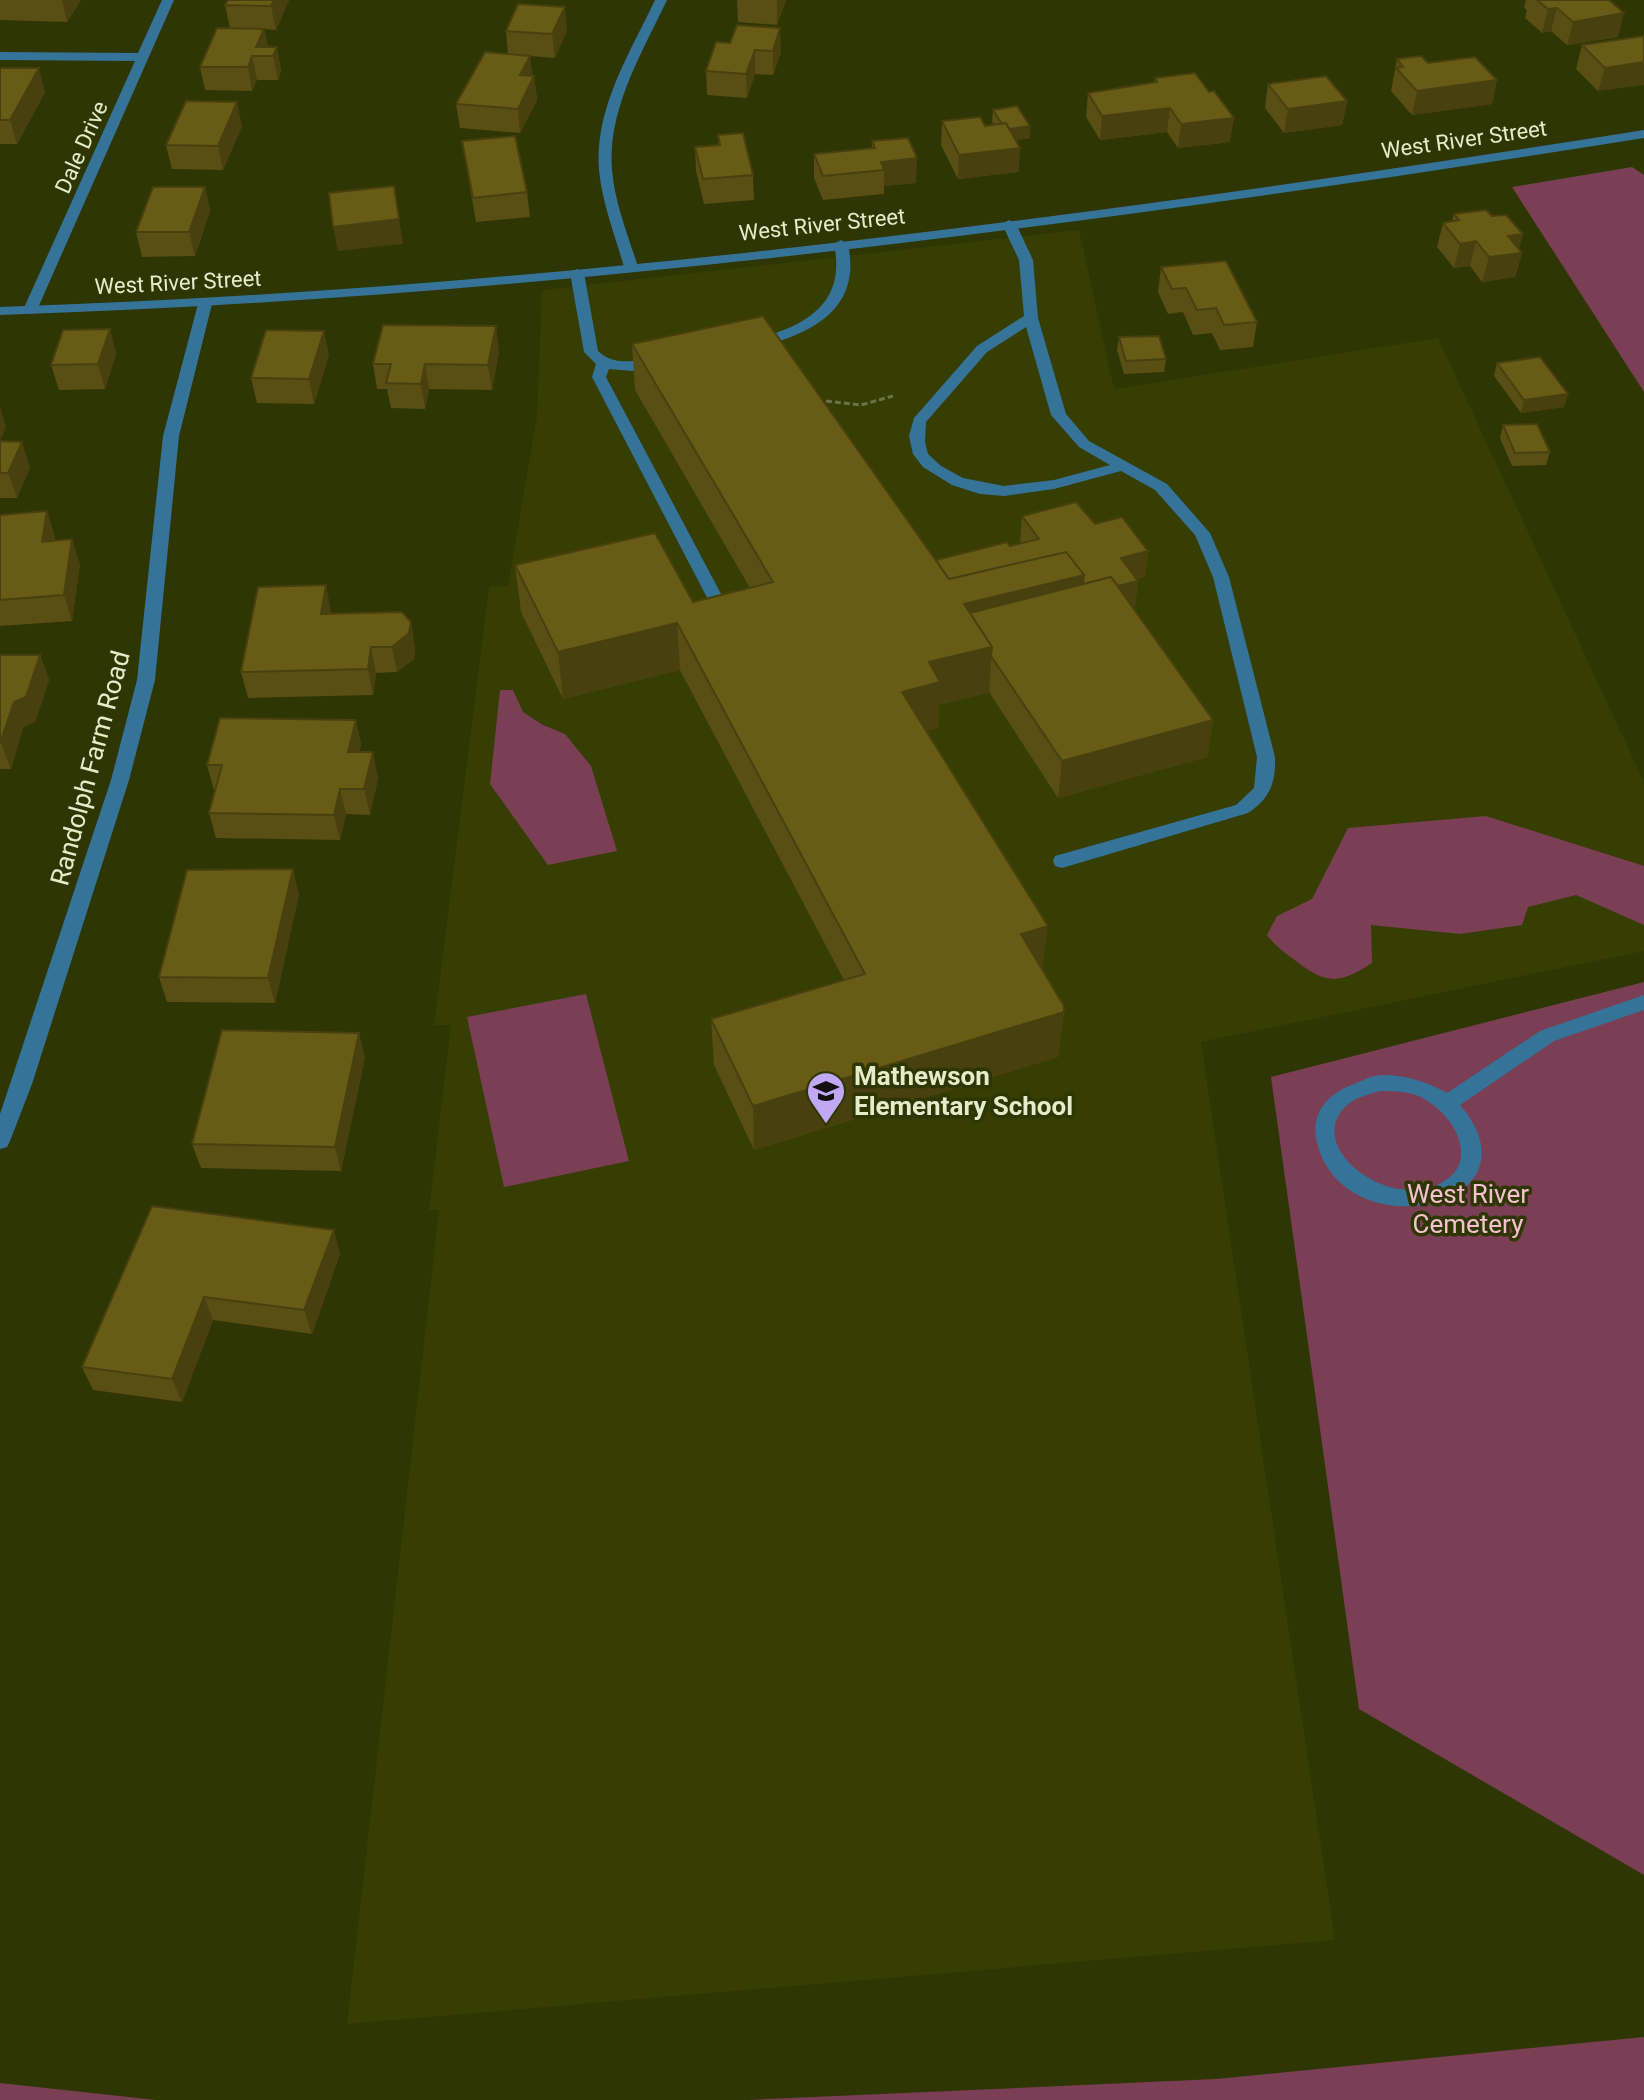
<svg xmlns="http://www.w3.org/2000/svg" width="1644" height="2100" viewBox="0 0 1644 2100" font-family="Roboto,sans-serif">
<style>
.built{fill:#363e03}
.green{fill:#7a3f54}
.lines{fill:none;stroke-linecap:round;stroke-linejoin:round}
.path{stroke:#6a7246;stroke-width:3;stroke-dasharray:6 3;stroke-linecap:butt}
.service{fill:#367399;fill-rule:evenodd}
.minor{fill:#367399;fill-rule:evenodd}
.tertiary{fill:#367399;fill-rule:evenodd}
.wall{fill:#594e13}
.shaded-wall{fill:#49400f}
.building{fill:#685b16;stroke:#49400f;stroke-width:2}
.labels{text-anchor:middle;stroke-width:7;stroke-linejoin:round;paint-order:stroke}
.far-street-label{font-size:22px;fill:#e4eccb;stroke:#2e3604}
.street-label{font-size:26px;fill:#e4eccb;stroke:#2e3604}
.poi-label{font-size:26px;font-weight:bold;fill:#e4eccb;stroke:#2e3604;text-anchor:start}
.park-label{font-size:26px;fill:#f5c0d0;stroke:#2e3604}
</style>
<rect width="100%" height="100%" fill="#2e3604"/>
<!-- built -->
<path class="built" d="M1079,230l35,159 324,-51 206,444v169l-443,91 134,898 -988,84 92,-814h-10l22,-185h-17l55,-438 19,-1 29,-170 5,-126z"/>
<!-- green -->
<path class="green" d="M1632,167l12,8v217l-132,-205z
M500,690h13l10,22 20,13 22,9 26,32 26,85 -69,14 -58,-81z
M1486,816l158,50v59l-68,-30 -48,12 -6,18 -62,9 -89,-9 1,38c-32,21 -45,22 -76,-2 -11,-8 -21,-15 -29,-26l10,-19 35,-17 36,-71z
M1644,982v893l-285,-166 -88,-632z
M586,994l43,167 -125,26 -37,-170z
M1644,2037v63h-896l468,-21z
M0,2083l156,17h-156z"/>
<g class="lines">
<!-- path -->
<path class="path" d="M817,400l44,5 32,-9"/>
<!-- service -->
<path class="service" d="M1009,220l7,4 17,36 5,58 28,96 23,27 78,43 43,49 19,44 46,180c1,25 -5,42 -27,56l-186,55 -7,-2 -2,-5 2,-5 181,-51 18,-17 3,-31 -44,-180 -18,-42 -40,-45 -34,-19 -67,18 -50,7 -24,-2 -28,-9 -29,-18 -10,-13 -4,-18 5,-18 63,-72 47,-30 -5,-56 -17,-36zM1026,327l25,88 28,32 31,18 -56,15 -50,6 -41,-8 -22,-12 -13,-12 -3,-12 1,-20 61,-70z
M841,240l7,4c14,66 -37,90 -93,104l-5,-1v-6c53,-14 97,-35 84,-97z
M577,269l7,4 14,78c23,22 53,0 70,13l-2,3 -33,4 -24,-2 -3,8 123,232 -2,4h-12l-2,-4 -121,-232 4,-13 -12,-12 -14,-79z
M1644,995v15l-90,31 -94,64c84,98 -100,144 -139,50 -14,-34 -1,-58 33,-71 9,-4 19,-9 29,-9 23,0 44,7 64,18l93,-62zM1379,1091c12,0 25,0 37,4 34,13 68,65 25,88 -54,30 -144,-41 -90,-81 7,-5 20,-8 28,-11z"/>
<!-- minor -->
<path class="minor" d="M162,0h12l-137,310 -7,4 -5,-1 -2,-3 112,-249 -135,-1v-8l138,1z
M655,0h12c-25,53 -60,110 -55,170 3,34 16,65 26,97l-7,4 -7,-4c-9,-32 -22,-64 -25,-97 -5,-61 31,-117 56,-170z
M205,300l7,4 -33,132 -24,244 -26,100 -97,304 -22,57 -3,6 -7,2v-35l111,-334 26,-100 26,-244 35,-132z"/>
<!-- tertiary -->
<path class="tertiary" d="M1644,130v8c-543,86 -1094,159 -1644,177v-8c551,-18 1100,-91 1644,-177z"/>
</g>
<!-- wall -->
<path class="wall" d="M0,0h81l-14,22 -67,-2z
M289,0l-13,30 -12,-1 4,18h9l4,24 -3,9h-21l-5,11 -47,-1 -5,-23 30,-39 -5,-23z
M737,0h49l-9,25 -39,-3z
M1526,0h83l9,37 -51,8 -16,-14 -9,2 -17,-15 2,-8 -3,-2z
M567,30l-12,28 -25,-2 2,20h2l3,24 -17,33 -60,-5 -4,-24 52,-50 -2,-23z
M1644,36l-46,55 -22,-22 6,-24z
M716,42l65,10 -8,23 -18,-1 -8,24 -40,-3 -1,-24z
M1397,59l31,4 69,17 -5,24 -80,11 -21,-24z
M0,68l45,24 -28,52h-17z
M1155,78l75,64 -52,6 -11,-16 -67,8 -14,-23 2,-24 66,-11z
M1268,84l79,17 -5,24 -58,8 -19,-25z
M993,110l37,16v12l-14,2 3,32 -61,7 -17,-34 1,-24 43,5 9,-1 -2,-3z
M242,126l-19,44 -51,-1 -6,-24z
M718,135l35,40 1,25 -50,4 -8,-33 -1,-24 23,-2z
M462,141l65,51 3,25 -54,5z
M872,141l44,42 -32,3v8l-61,6 -9,-22v-24l58,-5z
M205,187l5,24 -15,45 -53,1 -6,-25z
M1454,214l65,35 3,4 -7,24 -33,5 -12,-16 -16,2 -17,-21 6,-24 9,-2z
M1161,267l96,55 -4,25 -33,3 -8,-17 -19,2 -10,-23 -15,2 -10,-22z
M110,329l6,25 -11,35 -46,1 -8,-25z
M1119,337l47,22 -2,13 -40,2 -7,-24z
M632,344l304,216 85,-17 -1,-2 2,-25 73,8 53,27 -3,25 -9,3 2,2 -3,25 -2,1 80,113 -6,37 -149,41 -69,-106 -50,13 -1,23 -12,3 138,281 -6,45 -304,93 -40,-85 -3,-46 133,-39 -164,-310 -117,29 -42,-87 -6,-47 178,37 57,-14 -115,-198z
M499,351l-7,39 -63,-1 -4,20 -34,-1 -4,-19h-10l-4,-25z
M329,355l-15,49 -57,-1 -6,-25z
M1497,363l71,31 -4,13 -43,6 -27,-37z
M1503,425l47,27 -4,13 -34,1 -12,-28z
M0,441l30,26 -13,31h-17z
M47,511l8,26 -1,4 26,23 -8,57 -72,5v-111z
M331,611l-1,3 85,33 -1,12 -17,13 -21,1 -3,22 -125,3 -7,-26z
M0,655h40l9,25 -14,42 -12,5 -12,42h-11z
M356,720l5,25 -2,7 19,26 -8,37 -24,-1 -6,26 -124,-2 -7,-25 6,-23h-1l-7,-25z
M299,894l-24,109 -108,-1 -8,-25z
M365,1057l-24,114 -140,-3 -9,-24z
M152,1206l188,48 -28,80 -99,-14 -31,82 -89,-12 -11,-23z"/>
<!-- shaded-wall -->
<path class="shaded-wall" d="M62,0h19l-14,22z
M274,0h15l-13,30 -5,-24z
M777,0h9l-9,25z
M565,7l2,23 -12,28 -3,-24z
M1557,8l-6,23 -9,2 6,-24z
M1624,13l-6,24 -51,8 6,-23z
M780,28l1,24 -8,23v-24z
M264,29l5,23 -13,-5z
M277,47l4,24 -3,9 -5,-24z
M755,50v24l-8,24 -1,-24z
M252,56l5,24 -5,11 -4,-24z
M530,56l3,23 1,-3 3,24 -17,33 -2,-24 2,-34z
M1644,62v23l-46,6 7,-23z
M39,68l6,24 -28,52 -7,-24z
M1497,80l-5,24 -80,11 5,-24z
M1347,101l-5,24 -58,8 4,-24z
M237,102l5,24 -19,44 -5,-24z
M1170,108l-3,24 -67,8 2,-24z
M1234,118l-4,24 -52,6 3,-24z
M1030,126v12l-25,4 1,-13z
M1020,148l-1,24 -61,7 1,-24z
M917,158l-1,25 -32,3v-16l-3,-8z
M205,187l5,24 -15,45 -6,-24z
M399,219l4,25 -65,7 -5,-24z
M1523,234l-5,19h4l-7,24 -33,5 7,-25 19,-21z
M1476,241l-6,25 -16,2 6,-24z
M496,326l3,25 -7,39 -4,-25z
M110,329l6,25 -11,35 -7,-25z
M324,331l5,24 -15,49 -5,-25z
M425,364l4,25 -4,20 -4,-25z
M1568,394l-4,13 -43,6 3,-13z
M0,407l6,20 -6,14z
M22,442l8,25 -13,31 -9,-25z
M47,511l8,26 -5,30 -8,-25z
M72,539l8,25 -8,57 -8,-26z
M1148,551l-3,25 -28,7 4,-25z
M1084,575l54,6 -3,25 -151,39 -36,-45z
M326,585l5,26 -5,28 -5,-25z
M411,622l4,25 -1,12 -17,13 -5,-25z
M677,623l3,47 -117,29 -5,-47z
M371,647l5,26 -3,22 -5,-26z
M992,647l-3,46 -50,12 -1,23 -38,10 2,-46 27,-30z
M40,655l9,25 -14,42 -12,5 -12,42 -10,-26 13,-41z
M356,720l5,25 -7,32 -6,-25z
M1213,720l-6,37 -149,41 4,-37z
M373,752l5,26 -8,37 -6,-26z
M340,789l6,25 -6,26 -6,-25z
M293,869l6,25 -24,109 -7,-25z
M1048,926l-6,46 -21,-38z
M1064,1012l-6,45 -304,93 -1,-44z
M359,1033l6,24 -24,114 -6,-24z
M334,1230l6,24 -28,80 -8,-24z
M204,1297l9,23 -31,82 -10,-23z"/>
<!-- building -->
<path class="building" d="M228,0h46l-3,6 -46,-1z
M1537,0h72l15,13 -51,9 -16,-14 -9,1z
M518,4l47,3 -13,27 -46,-3z
M737,25l43,3 -7,23 -18,-1 -9,24 -40,-3 10,-29 14,1z
M217,28l47,1 -8,18h21l-4,9h-21l-4,11h-48z
M1644,36v26l-39,6 -23,-23z
M485,52l45,4 -10,19 14,1 -16,33 -62,-5z
M1421,56l7,7 47,-6 22,23 -80,11 -21,-23 7,-1 -6,-8z
M0,68h39l-29,52h-10z
M1195,73l14,19 5,-1 20,27 -53,6 -11,-16 -68,8 -14,-23 69,-11 -2,-4z
M1326,76l21,25 -59,8 -20,-25z
M186,101l51,1 -19,44 -52,-1z
M1017,106l13,20 -21,3 -3,-6 -4,1 -9,-14z
M980,117l5,9 21,-3 14,25 -61,7 -17,-34z
M743,133l10,42 -50,4 -8,-32 25,-2 -2,-10z
M515,136l12,56 -54,6 -11,-57z
M908,138l9,20 -36,4 3,8 -61,6 -9,-22 61,-6 -3,-7z
M394,186l5,33 -66,8 -4,-34z
M153,187h52l-16,45h-53z
M1486,210l6,6 14,-1 17,19 -15,2 14,17 -33,4 -13,-16 -16,3 -17,-21 16,-3 -5,-6z
M1226,261l31,61 -33,3 -8,-17 -19,2 -11,-22 -14,1 -11,-22z
M763,316l186,263 117,-27 18,23 -120,29 28,43 -63,15 11,20 -38,10 146,234 -27,8 43,72v6l-311,94 -42,-87 154,-45 -188,-351 -119,29 -43,-87 140,-32 38,69 80,-20 -141,-238z
M383,325l113,1 -8,39 -63,-1 -4,20 -35,-1 5,-19h-18z
M110,329l-12,35 -47,1 12,-35z
M266,330l58,1 -15,48 -58,-1z
M1159,336l7,23 -40,2 -7,-24z
M1540,357l28,37 -44,6 -27,-37z
M1537,424l13,28 -35,1 -12,-28z
M0,441l22,1 -14,31h-8z
M1076,502l19,22 27,-7 26,34 -27,7 17,23 -20,5 -7,-9 -28,7 1,-9 -18,-23 -117,27 -13,-19 71,-18 3,4 29,-7 -17,-23z
M47,511l-5,31 30,-3 -8,56 -64,5v-85z
M1111,577l102,143 -151,41 -71,-105 1,-9 -22,-34z
M326,585l-5,29 81,-2 9,10 -2,11 -17,14h-21l-3,22 -127,3 17,-85z
M0,655h40l-14,42 -12,5 -14,41z
M220,718l136,2 -8,32h25l-9,37h-24l-6,26 -125,-2 13,-48h-15z
M293,869l-25,109 -109,-1 28,-107z
M222,1030l137,3 -24,114 -143,-3z
M152,1206l182,24 -30,80 -100,-13 -32,82 -90,-12z"/>
<!-- icons -->
<defs>
<g id="school-pin" transform="scale(2)"><path d="M0 17L-7.5 6A9.5 9.5 0 1 1 7.5 6Z" fill="#c0a8f4" stroke="#2e3604"/><path d="M0-5L7-2L0 1L-7-2ZM-4 1L0 2.5L4 1V4Q0 6-4 4Z" fill="#111"/></g>
</defs>
<g fill-rule="evenodd">
<use href="#school-pin" x="826" y="1091"/>
</g>
<g class="labels">
<!-- far-street labels -->
<g class="far-street-label">
<text transform="translate(1464 139) rotate(-8)" y="8">West River Street</text>
<text transform="translate(81 147) rotate(-66)" y="8">Dale Drive</text>
<text transform="translate(822 224) rotate(-6)" y="8">West River Street</text>
<text transform="translate(178 282) rotate(-3)" y="8">West River Street</text>
</g>
<!-- street labels -->
<g class="street-label">
<text transform="translate(90 768) rotate(-75)" y="9">Randolph Farm Road</text>
</g>
<!-- poi labels -->
<g class="poi-label">
<text x="854" y="1085">Mathewson<tspan x="854" dy="30">Elementary School</tspan></text>
</g>
<!-- park labels -->
<g class="park-label">
<text x="1468" y="1203">West River<tspan x="1468" dy="30">Cemetery</tspan></text>
</g>
</g>
</svg>
